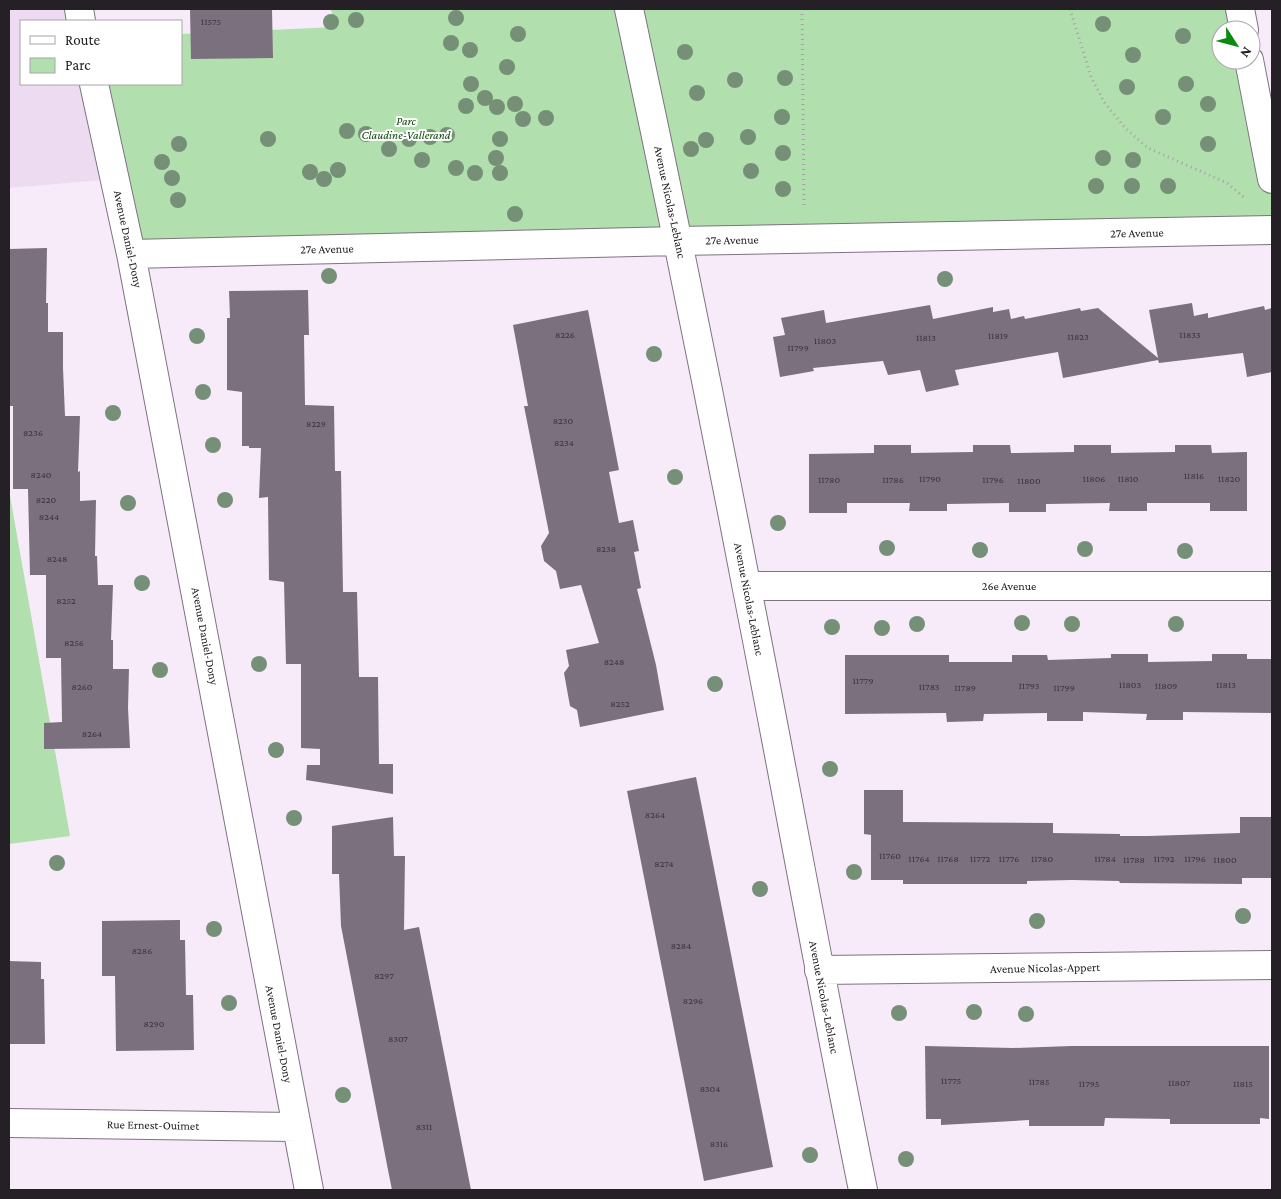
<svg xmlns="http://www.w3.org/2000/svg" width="1281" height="1199" viewBox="0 0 1281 1199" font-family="'Crimson Pro',serif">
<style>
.built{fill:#eddcf1}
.green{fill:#b1dfae}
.building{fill:#7b707d}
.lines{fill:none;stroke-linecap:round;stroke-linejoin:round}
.minor-casing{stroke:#7e7380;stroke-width:30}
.path{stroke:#a79ea9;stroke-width:3;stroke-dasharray:1 4;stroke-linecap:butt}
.minor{stroke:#fff;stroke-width:28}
.tree{fill:#759077}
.labels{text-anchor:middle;stroke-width:4;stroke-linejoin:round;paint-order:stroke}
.number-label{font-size:10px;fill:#3a343c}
.park-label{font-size:12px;font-style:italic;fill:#0b450b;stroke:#fff}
.street-label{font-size:12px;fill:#252026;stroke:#fff}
</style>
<rect width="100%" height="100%" fill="#f7ebfa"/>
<!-- built -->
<path class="built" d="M9,9h70l2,12h-60v63h73l21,95 -106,9z"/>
<!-- green -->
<path class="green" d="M331,9h909l4,21h-23v30h28l23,119v51l-1141,24 -37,-170h87v-50l154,-7z
M9,490l61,346 -61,8z"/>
<!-- building -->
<path class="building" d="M190,9h82l1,49 -82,1z
M47,248l-1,55h2v29h15v36l2,48h15l-2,56 2,-1v30l16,-1 -1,56h2l1,29h15l-2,55h2v29h16l-1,39 2,40 -86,1v-26l18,-1 -1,-64h-15v-83h-16l-2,-86h-15v-83h-4v-157z
M308,290l1,45h-5l1,70 29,1 1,65h6l2,121h14l2,85h19l1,87h14v30l-87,-14 1,-15h13v-16l-19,-1v-84h-15l-2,-82 -15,-2 -1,-83 -9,1 2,-50h-12v-2h-7v-54l-15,-2v-72h3l-1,-27z
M1192,303l2,13 14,-3v5l56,-12 1,4 7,-2v64l-25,5 -4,-24 -84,10 -1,-3 -95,18 -5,-26 -103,18 4,15 -33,7 -6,-22 -32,5 -5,-14 -70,7 1,3 -34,6 -7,-40 12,-2 -4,-17 43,-8 2,13 104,-18 3,14 60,-12v5l16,-3 2,10 13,-3 1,3 55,-11 1,3 17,-3 60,50 -9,-48z
M588,310l31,160 -10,2 10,51 14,-3 6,31 -5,1 7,36 -4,1 19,76 8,45 -84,17 -3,-17 -7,-4 -6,-33 5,-7 -3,-16 33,-7 -18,-58 -21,4 -4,-18 -12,-10 -3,-15 8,-13 -25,-127h4l-15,-81z
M874,445h37v8l62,-1v-7h37l1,8 63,-1v-7h37v8l64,-1v-7h36l1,8 35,-1v59h-37v-8h-63v8h-38l1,-8 -64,1v8h-37v-9l-62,1v7h-38l1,-8h-63v10h-38v-59l65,-1z
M1111,654h37v8l64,-1v-7h35v5h25v54l-89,-1v8h-37l1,-6 -64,-2v9h-36v-8l-63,1 -1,7 -36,1 -1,-9 -101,1v-59h104v7h63v-7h35l1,5 63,-2z
M696,777l77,390 -69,14 -77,-390z
M864,790h39v32l150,1v10l67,1v2h29l91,-3v-16h32v61h-30v6l-122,-1 -1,-2 -47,-1 -45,1v3h-124v-4h-32v-45l-7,-1z
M393,817l1,39h11l-1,74 15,-3 52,263h-79l-4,-20 -47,-244 -2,-52h-7v-48z
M180,920v20h5l1,55h7l1,55 -78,1 -1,-75h-13v-55z
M9,961l32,1v17h3l1,65h-36z
M925,1046l88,2 58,-2h198v73l-9,-1v6h-90v-5l-65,-1 -1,8h-75v-6l-88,5v-6h-15z"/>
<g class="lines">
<!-- minor casing -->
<g class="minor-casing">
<path id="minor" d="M79,9l2,12
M629,9c41,191 80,383 117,575 40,202 76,405 117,606
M1240,9l4,21
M1249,60l23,119
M94,84l37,170 178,936
M131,254l547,-13 594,-11
M747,586h525
M819,970l453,-5
M9,1123l288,4"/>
</g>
<!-- path -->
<path class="path" d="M802,9l2,199
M1070,9l21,68 13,25 22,27 22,19 79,35 19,16"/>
<!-- minor -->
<use href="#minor" class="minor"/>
</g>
<!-- trees -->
<g class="tree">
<circle cx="456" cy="18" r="8"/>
<circle cx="356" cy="20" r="8"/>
<circle cx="331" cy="22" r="8"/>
<circle cx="1103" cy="24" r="8"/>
<circle cx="518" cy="34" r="8"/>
<circle cx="1183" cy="36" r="8"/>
<circle cx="451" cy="43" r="8"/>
<circle cx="470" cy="50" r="8"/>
<circle cx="685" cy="52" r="8"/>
<circle cx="1133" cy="55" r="8"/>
<circle cx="507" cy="67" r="8"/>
<circle cx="785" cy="78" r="8"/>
<circle cx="735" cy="80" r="8"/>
<circle cx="471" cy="84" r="8"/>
<circle cx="1186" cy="84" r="8"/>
<circle cx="1127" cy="87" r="8"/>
<circle cx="697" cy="93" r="8"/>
<circle cx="485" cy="98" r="8"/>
<circle cx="515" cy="104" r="8"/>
<circle cx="1208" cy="104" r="8"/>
<circle cx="466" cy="106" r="8"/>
<circle cx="497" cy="107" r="8"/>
<circle cx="782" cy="117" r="8"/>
<circle cx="1163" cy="117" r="8"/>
<circle cx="546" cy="118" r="8"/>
<circle cx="523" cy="119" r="8"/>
<circle cx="347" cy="131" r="8"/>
<circle cx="366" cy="134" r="8"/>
<circle cx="447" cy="135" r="8"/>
<circle cx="430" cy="137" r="8"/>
<circle cx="748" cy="137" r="8"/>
<circle cx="268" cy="139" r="8"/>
<circle cx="409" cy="139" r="8"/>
<circle cx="500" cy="139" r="8"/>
<circle cx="706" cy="140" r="8"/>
<circle cx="179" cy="144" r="8"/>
<circle cx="1208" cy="144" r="8"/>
<circle cx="389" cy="149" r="8"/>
<circle cx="691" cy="149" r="8"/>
<circle cx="783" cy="153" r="8"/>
<circle cx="496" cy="158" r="8"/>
<circle cx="1103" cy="158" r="8"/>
<circle cx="422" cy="160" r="8"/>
<circle cx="1133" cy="160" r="8"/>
<circle cx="162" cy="162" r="8"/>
<circle cx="456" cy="168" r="8"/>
<circle cx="338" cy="170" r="8"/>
<circle cx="751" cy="171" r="8"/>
<circle cx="310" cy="172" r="8"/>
<circle cx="475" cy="173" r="8"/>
<circle cx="500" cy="173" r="8"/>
<circle cx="172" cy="178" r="8"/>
<circle cx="324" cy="179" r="8"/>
<circle cx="1096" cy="186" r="8"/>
<circle cx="1132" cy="186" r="8"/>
<circle cx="1168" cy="186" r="8"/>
<circle cx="783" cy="189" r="8"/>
<circle cx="178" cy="200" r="8"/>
<circle cx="515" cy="214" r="8"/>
<circle cx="329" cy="276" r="8"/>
<circle cx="945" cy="279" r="8"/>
<circle cx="197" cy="336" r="8"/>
<circle cx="654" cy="354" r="8"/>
<circle cx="203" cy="392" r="8"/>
<circle cx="113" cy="413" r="8"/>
<circle cx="213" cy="445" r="8"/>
<circle cx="675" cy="477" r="8"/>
<circle cx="225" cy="500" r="8"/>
<circle cx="128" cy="503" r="8"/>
<circle cx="778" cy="523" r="8"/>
<circle cx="887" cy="548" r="8"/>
<circle cx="1085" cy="549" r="8"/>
<circle cx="980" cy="550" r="8"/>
<circle cx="1185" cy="551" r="8"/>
<circle cx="142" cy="583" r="8"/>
<circle cx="1022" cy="623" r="8"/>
<circle cx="917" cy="624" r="8"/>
<circle cx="1072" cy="624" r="8"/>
<circle cx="1176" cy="624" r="8"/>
<circle cx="832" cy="627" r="8"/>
<circle cx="882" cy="628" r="8"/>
<circle cx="259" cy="664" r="8"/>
<circle cx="160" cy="670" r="8"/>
<circle cx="715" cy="684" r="8"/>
<circle cx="276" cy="750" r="8"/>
<circle cx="830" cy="769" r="8"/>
<circle cx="294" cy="818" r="8"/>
<circle cx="57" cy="863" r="8"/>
<circle cx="854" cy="872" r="8"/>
<circle cx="760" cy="889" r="8"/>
<circle cx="1243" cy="916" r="8"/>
<circle cx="1037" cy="921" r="8"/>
<circle cx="214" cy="929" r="8"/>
<circle cx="229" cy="1003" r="8"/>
<circle cx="974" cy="1012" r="8"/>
<circle cx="899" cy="1013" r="8"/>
<circle cx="1026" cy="1014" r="8"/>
<circle cx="343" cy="1095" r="8"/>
<circle cx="810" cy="1155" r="8"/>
<circle cx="906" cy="1159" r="8"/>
</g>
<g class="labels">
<!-- number labels -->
<g class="number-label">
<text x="211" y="25">11575</text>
<text x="565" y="338">8226</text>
<text x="1190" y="338">11833</text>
<text x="998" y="339">11819</text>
<text x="1078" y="340">11823</text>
<text x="926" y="341">11813</text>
<text x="825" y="344">11803</text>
<text x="798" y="351">11799</text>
<text x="563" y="424">8230</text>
<text x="316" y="427">8229</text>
<text x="33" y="436">8236</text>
<text x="564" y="446">8234</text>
<text x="41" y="478">8240</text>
<text x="1194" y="479">11816</text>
<text x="930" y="482">11790</text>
<text x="1094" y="482">11806</text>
<text x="1128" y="482">11810</text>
<text x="1229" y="482">11820</text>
<text x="829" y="483">11780</text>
<text x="893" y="483">11786</text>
<text x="993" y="483">11796</text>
<text x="1029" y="484">11800</text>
<text x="46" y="503">8220</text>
<text x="49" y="520">8244</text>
<text x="606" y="552">8238</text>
<text x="57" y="562">8248</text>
<text x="66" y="604">8252</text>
<text x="74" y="646">8256</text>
<text x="614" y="665">8248</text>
<text x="863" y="684">11779</text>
<text x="1130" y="688">11803</text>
<text x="1226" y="688">11813</text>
<text x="1029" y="689">11793</text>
<text x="1166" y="689">11809</text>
<text x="82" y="690">8260</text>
<text x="929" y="690">11783</text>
<text x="965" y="691">11789</text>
<text x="1064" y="691">11799</text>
<text x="620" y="707">8252</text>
<text x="92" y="737">8264</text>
<text x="655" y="818">8264</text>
<text x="890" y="859">11760</text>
<text x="919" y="862">11764</text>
<text x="948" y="862">11768</text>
<text x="980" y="862">11772</text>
<text x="1009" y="862">11776</text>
<text x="1042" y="862">11780</text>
<text x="1105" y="862">11784</text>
<text x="1164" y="862">11792</text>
<text x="1195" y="862">11796</text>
<text x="1134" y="863">11788</text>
<text x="1225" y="863">11800</text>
<text x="664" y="867">8274</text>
<text x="681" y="949">8284</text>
<text x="142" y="954">8286</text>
<text x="384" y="979">8297</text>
<text x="693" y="1004">8296</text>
<text x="154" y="1027">8290</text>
<text x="398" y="1042">8307</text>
<text x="951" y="1084">11775</text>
<text x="1039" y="1085">11785</text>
<text x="1179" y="1086">11807</text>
<text x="1089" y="1087">11795</text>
<text x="1243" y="1087">11815</text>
<text x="710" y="1092">8304</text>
<text x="424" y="1130">8311</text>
<text x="719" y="1147">8316</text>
</g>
<!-- park labels -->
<g class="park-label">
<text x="406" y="125">Parc<tspan x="406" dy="14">Claudine-Vallerand</tspan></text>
</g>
<!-- street labels -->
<g class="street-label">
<text transform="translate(670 202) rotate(78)" y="4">Avenue Nicolas-Leblanc</text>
<text transform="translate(1137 233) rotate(-1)" y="4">27e Avenue</text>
<text transform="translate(128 239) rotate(78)" y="4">Avenue Daniel-Dony</text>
<text transform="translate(732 240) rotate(-1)" y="4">27e Avenue</text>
<text transform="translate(327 249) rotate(-1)" y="4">27e Avenue</text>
<text x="1009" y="590">26e Avenue</text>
<text transform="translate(749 599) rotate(79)" y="4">Avenue Nicolas-Leblanc</text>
<text transform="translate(205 636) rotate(79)" y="4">Avenue Daniel-Dony</text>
<text transform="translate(1045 968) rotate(-1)" y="4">Avenue Nicolas-Appert</text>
<text transform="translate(824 997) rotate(79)" y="4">Avenue Nicolas-Leblanc</text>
<text transform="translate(279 1034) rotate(79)" y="4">Avenue Daniel-Dony</text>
<text transform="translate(153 1125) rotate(1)" y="4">Rue Ernest-Ouimet</text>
</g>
</g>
<!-- border -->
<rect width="1281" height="1199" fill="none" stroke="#252026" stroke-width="20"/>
<!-- legend -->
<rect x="20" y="20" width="162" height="65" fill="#ffffff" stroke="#a8a6a8"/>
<rect x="30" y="36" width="25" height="8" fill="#ffffff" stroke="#a8a6a8"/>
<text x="65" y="45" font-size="15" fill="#252026">Route</text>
<rect x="30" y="58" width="25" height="15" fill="#b1dfae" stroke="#a8a6a8"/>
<text x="65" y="70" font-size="15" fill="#252026">Parc</text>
<!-- north arrow -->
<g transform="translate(1236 45) rotate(126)"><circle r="24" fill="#ffffff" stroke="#a8a6a8"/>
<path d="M0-4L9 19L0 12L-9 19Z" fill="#0c8911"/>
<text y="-8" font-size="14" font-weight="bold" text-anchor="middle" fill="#252026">N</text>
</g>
</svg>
